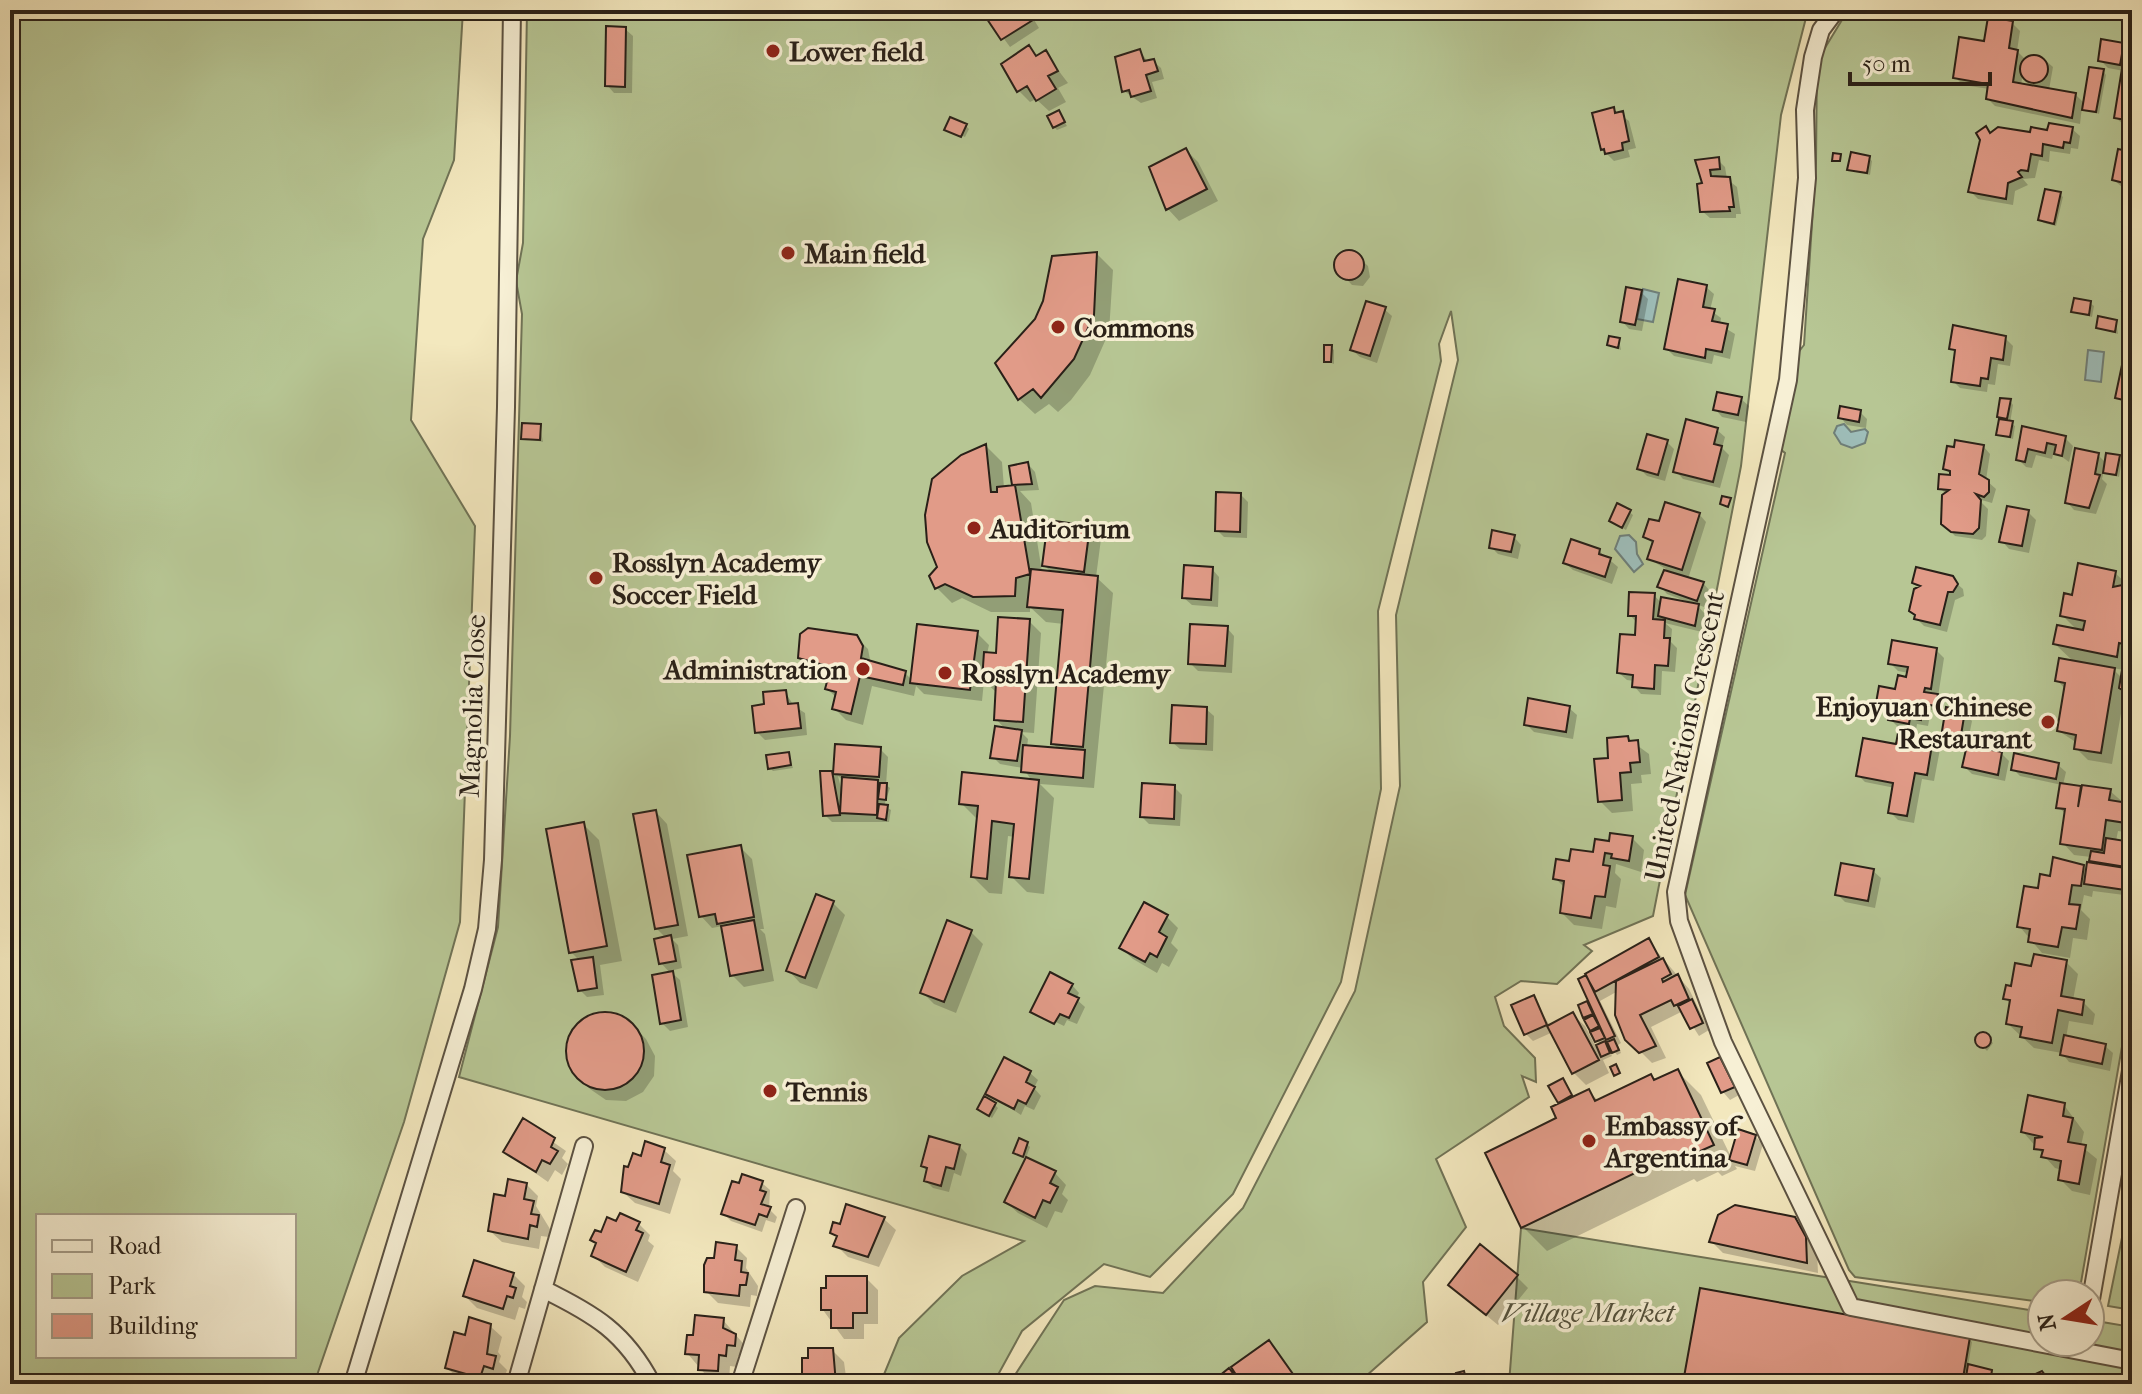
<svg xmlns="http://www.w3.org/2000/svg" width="2142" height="1394" viewBox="0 0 2142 1394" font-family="'IM FELL French Canon',serif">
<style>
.green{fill:#b7c694;stroke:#707356;stroke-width:2;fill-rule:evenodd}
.water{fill:#9ebeba;stroke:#6f7f79;stroke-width:2}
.shadow{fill:#0003;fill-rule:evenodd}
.building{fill:#e19b88;stroke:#292018;stroke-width:2}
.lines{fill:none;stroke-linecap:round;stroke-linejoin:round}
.street-casing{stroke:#5c5242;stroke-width:20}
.street{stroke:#f7f0d5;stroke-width:16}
.poi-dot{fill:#8f2418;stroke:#f7f0d5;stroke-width:3}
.labels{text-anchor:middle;stroke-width:7;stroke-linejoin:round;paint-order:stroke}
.poi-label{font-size:28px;font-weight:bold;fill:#292018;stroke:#f7f0d5;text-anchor:start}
.street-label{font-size:28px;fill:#292018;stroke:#f7f0d5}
.park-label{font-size:28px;font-style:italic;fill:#54523d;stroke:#f7f0d5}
</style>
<rect width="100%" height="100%" fill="#f3e8be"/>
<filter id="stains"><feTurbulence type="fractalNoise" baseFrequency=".0025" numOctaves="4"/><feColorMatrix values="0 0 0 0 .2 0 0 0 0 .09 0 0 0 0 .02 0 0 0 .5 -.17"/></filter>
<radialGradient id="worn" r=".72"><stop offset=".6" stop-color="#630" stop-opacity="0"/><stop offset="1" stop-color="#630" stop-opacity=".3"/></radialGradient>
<!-- green -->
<path class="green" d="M10,10h453l-9,150 -31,79 -12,181 64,106 -15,396 -56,200 -90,262h-304zM38,1216h256v140h-256z
M527,10h1281l-27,105 -40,351 -88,450 -69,29 8,6 -35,33 -36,-3 -26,16 9,29 31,32 1,24 -14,-6 7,21 -93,62 30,68 -43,55 4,40 -70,62h-348l55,-84 31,-14 68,7 80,-85 112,-217 45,-205 -4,-171 62,-255 -7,-49 -12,33 2,17 -63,250 3,178 -40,193 -108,212 -83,83 -46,-13 -82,67 -29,53h-113l19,-46 63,-62 62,-35 -565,-164 39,-150 12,-191 12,-422 -6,-33 7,-38z
M1848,10h284v979l-53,305h-37v8l-187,-25 -6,-7 -164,-375 100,-442 -5,-4 17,-95 7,-9 12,-182 1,-102z
M2132,1189v121l-24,-4z
M1521,1228l521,84v30h48v-22l42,7v57h-623z"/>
<!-- water -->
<path class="water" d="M1643,289l16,4 -6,29 -16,-3z
M2088,350l16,2 -3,30 -16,-2z
M1844,424l7,8 14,-3 3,3 -3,11 -13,5 -11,-4 -7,-11 3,-7z
M1629,535l7,7 1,12 6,10 -9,8 -19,-23 5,-13z"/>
<!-- shadow -->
<path class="shadow" d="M999,10h29l11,18 -29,19 -22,-30z
M1727,10h30v2z
M2041,10h14l-2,4z
M2012,23l8,8 -3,20 9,9 4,-4 15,4 8,7 -4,23 26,4 10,10 18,-33 3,4 -7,39 -17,-7 -2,17 -85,-18 -7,-7 1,-10 -26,-4 -8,-8 31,-34zM2022,78l9,9 -10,-1z
M625,29l8,7 -1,57h-18l-7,-8z
M2123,44l9,15v68l-8,-2 -8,-7 8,-47 -16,-3 -8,-8z
M1029,47l9,10 7,-4 23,30 -10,5 8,14 -17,9 -13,-12 -6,3 -11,-11z
M1140,51l8,11 5,-1 8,7 3,11 -12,3 5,16 -16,5 -17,-12z
M1613,109l16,12 7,27 -8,2 2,7 -16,4 -12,-12z
M1059,113l8,13 -10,4 -3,-3z
M966,126l3,3 -4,8 -17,-8z
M1986,129l6,6h40l40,-6 8,7 -2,13 -7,-1 -1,6 -20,-3 -1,11 -10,-2 -4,18 -12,1 5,6 -13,6 -2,14 -35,-6 -8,-8z
M1186,150l12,12 20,39 -39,20 -11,-12z
M2119,151l13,3v35l-10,-2 -8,-7z
M1869,158l3,3 -2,14 -21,-6z
M1718,160l7,7 2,12 10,8 4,27h-5v4h-26l-8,-7 2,-26 -6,-23z
M2060,194l3,3 -7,29 -12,-3 -4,-3z
M1344,253l11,1 13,12 2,11 -7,9 -11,-1 -16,-17z
M1097,254l16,16 -4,62 -19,43 -19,25 -13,12 -9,-8 -14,10 -16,-15z
M1706,287l8,7 -4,16 11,8 -1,7 15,9 -5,25 -16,-4 -2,9 -38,-8 -8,-8z
M1641,292l7,7 -6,32 -13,-2 -7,-8z
M2090,303l4,3 -2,11 -18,-5z
M1384,309l8,7 -15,47 -17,-6 -8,-7z
M2116,321l2,13 -20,-6z
M2005,338l8,8 -3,20 -12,-2 -3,21 -7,-1 -1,8 -27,-4 -7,-7 4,-28 -5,-5z
M1619,340l2,10 -12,-5z
M1331,347l3,3v14l-8,-3z
M2132,369v38l-15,-9z
M1741,399l8,7 -3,16 -24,-5 -7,-8z
M2010,401l3,4 -3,18 5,3 -2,13 -15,-5 7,-12 -6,-6z
M1860,412l7,7 -1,9 -19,-3 -7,-8z
M540,426l3,16 -20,-4z
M2023,428l42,10 8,8 -4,16 -15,-11 -2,8 -16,-4 -4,13 -6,-1 -8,-8z
M1717,430l8,7 -3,11 7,7 -9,33 -37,-9 -7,-8z
M1667,442l7,7 -9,32 -18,-5 -8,-8z
M986,446l16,16 2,26 13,-2 -3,-2 14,-20 7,8 4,18 -19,1 11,12 11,69 10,1 -8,-8 45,-37 12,11 -5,38 17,16 -19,195 -54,-4 14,14 -10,96 -17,-2 -16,-16 4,-39 -7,-1 -6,58 -13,-1 -16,-16 4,-58 -16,-16 71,-22 -9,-13 -23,-4 -7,-7 13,-27 -10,-11v-27l-12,-11 -2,20 -58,-7 -8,-8 -2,10 -42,-10 -9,39 -17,-5 -12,-12 3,-10 -10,-9 4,-15 -19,-5 -12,-12 56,-20 12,12 3,16 34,8 7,7 65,-47 12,12 -2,9 11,1 31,-34 12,12 -7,100 -13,-1 7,7 -1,8 33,3 -7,-6 11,-120 -18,-2 -16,-15v5h-39l-29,-14 -10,5 -15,-15 3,-20 -6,-88 12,-13z
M1983,446l7,8 -4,26 10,9 -4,14 -14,-4 10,10 -2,27 -4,4 -27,-4 -12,-13 4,-28 -7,-7 14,-11 -9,-8z
M2098,455l8,8 13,-6 3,3 -3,17 -15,-6 -2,8 5,5 -11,30 -22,-4 -7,-8z
M1241,495l7,7 -1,36 -23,-1 -7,-7z
M1629,512l4,3 -7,15 -15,-9z
M2028,512l8,8 -7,33 -20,-4 -7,-8z
M1699,514l7,8 -18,57 15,4 7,8 -6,16 -8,-3 9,10 -3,18 -37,-9 7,6 -1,13 6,6 -2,24 -13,-1 -1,24 -20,-1 -7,-8v-5l-7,-1 -8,-7 17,-36 1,-14 -7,-8 24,-20 8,9 29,-1 -24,-9 -7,-8 6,-17 -17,-10 5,-14 -8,-8 14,-13z
M1514,537l7,8 -3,14 -20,-5 -7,-7z
M1599,551l19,16 -6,17 -39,-14 -8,-7z
M1212,569l7,8 -1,30 -26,-2 -8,-7z
M2115,573l13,12 4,-1v114l-7,-7 -13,73 -24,-4 -12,-12 1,-5 -18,-12 7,-41 -9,-10 18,-17 -20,-19 23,-13 -16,-16 12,-17zM2112,668l12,2 -2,8z
M1914,582h41l8,7 1,7 -9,4 -8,32 -23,-6 -8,-8 4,-30z
M1227,628l7,8 -2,37 -34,-2 -8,-8z
M1936,650l8,8 -6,39 6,6 -1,9 -12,-2 -3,16 -11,-2 -1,6 -18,-3 -8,-8 2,-8 -14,-9 19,-11 12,-18 -11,-2 -8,-8z
M785,692l9,14 11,7 2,22 -42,5 -8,-8 9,-26z
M1569,708l8,7 -4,24 -39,-7 -8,-8z
M1206,709l8,7 -1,35 -33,-2 -8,-7z
M1964,713l8,8 -4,20 -17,-3 -7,-8z
M1627,738l22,16 2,20 -10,1 1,8 -11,1 2,27 -21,2 -12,-12 10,-41z
M1932,741l8,8 -6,32 -12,-2 -8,44 -16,-3 -8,-8 5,-24 -30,-6 -7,-7 40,-29z
M837,747l43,2 8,8 -2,28 4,3 -6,18 7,4 -2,12h-57l-7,-7 7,-42 3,3zM838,776l6,5 -2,11z
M2001,753l8,8 -4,20 -33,-7 -7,-7z
M788,754l5,14 -20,3 -3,-3z
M2058,765l8,7 -3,13 47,6 22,19v23l-14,-2 -2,10 16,3v52l-39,-5 -1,6 -8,-2 -3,15 9,9 -3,21 -14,-2 -3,20 -28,-5 -22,-26 31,-49 32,-11 6,5 2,-15 -17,-2 -11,-12 4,-28 -9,-8 4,-22 -42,-9 -7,-7z
M1174,787l8,8 -2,31 -31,-2 -7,-7z
M656,812l11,12 21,112 -16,3 6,6 4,23 -12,3 10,9 8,47 -18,4 -8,-8 8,-50 -9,-10 5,-25 -10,-10z
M583,824l16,16 23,121 -22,4 4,30 -17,2 -7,-7v-29l-9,-9z
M1632,838l12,12 -3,22 -25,-8 -1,9 6,6 -5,29 -10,-2 -4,23 -28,-4 -12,-12 3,-25 -10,-10 16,-15 39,-19z
M740,847l12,12 12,70h-4l5,5 9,47 -30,6 -12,-12 -9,-49 -11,2 -11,-12z
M1873,871l8,7 -6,30 -30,-6 -8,-8z
M817,897l16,6 12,12 -28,74 -17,-6 -11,-12z
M1167,917l11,11 -7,15 7,7 -9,17 -7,-4 -5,10 -24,-14 -12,-11z
M949,923l22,9 12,12 -27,69 -22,-9 -12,-12z
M1648,941l41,48 20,41 -10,6 -16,-25 -32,16 15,31 -14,5 -25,-25 -9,-47 -18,10 21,42 -3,2 3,8 -4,2 -9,-14 -5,2 9,13 -9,4 6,13 -23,12 -12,-12 -21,-41 -20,9 -7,-7 7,-36 17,28 23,-11 12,11 11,21 4,-2 -15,-28 2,-14 7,8 -14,-31z
M2066,962l12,12 -5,26 10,2 12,12 -2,11 -24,-4 -3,17 39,8 8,7 -3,18 -41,-9 -7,-9 -28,-5 -26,-24 4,-19 -7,-7 8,-10 20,-20z
M1072,985l7,8 -3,6 9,8 -8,17 -10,-4 -3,6 -25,-12v3l-6,-6z
M597,1014l20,1 16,11 13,13 9,17 -1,20 -11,16 -17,9 -20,-1 -16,-11 -13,-13 -9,-17 1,-20 11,-16z
M1984,1034l9,9 -6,8 -10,-11z
M1720,1059l21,35 -11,6 -7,-8z
M1677,1071l24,24 31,64 23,-23 8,8 -8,27 -20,-5 2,3 -15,7 -4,-4 -21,10 -3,-3 -147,72 -24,-24 36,-108 6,-36 9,15 14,-7 11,10 51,-25 6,6z
M1030,1073l8,7 -4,8 7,8 -7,14 -9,-4 -4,9 -33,-21z
M995,1105l3,3 -6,10 -13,-9z
M2064,1105l20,27 -3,14 16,13 -7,36 -18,-4 -12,-12 2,-9 -7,-2 -32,-36z
M523,1121l43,30 -4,7 6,6 -6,11 -7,-5 -7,12 -43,-30z
M1027,1144l3,3 -4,11 -10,-6z
M959,1146l8,8 -6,22 -7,-3 -5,19 -16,-4 -7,-7 2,-10 -5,-5z
M664,1150l12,11 -3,10 8,8 -11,35 -35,-11 -12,-11 19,-34z
M1055,1173l11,12 -4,9 6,6 -6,13 -7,-2 -8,17 -29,-15 -12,-11z
M762,1183l8,7 -1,19 8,8 -2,6 -9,-3 -4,12 -31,-11 -7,-7z
M526,1184l12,12 -2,10 14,23 -1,8 -8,-1 -2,13 -37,-7 -12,-11 17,-33z
M884,1219l12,11 -17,37 -31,-10 -12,-12 2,-7 -6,-5 9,-7z
M1794,1219l13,12 10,20 1,22 -95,-20 -12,-12z
M617,1224h22l11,11 -2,6 6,5 -16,36 -33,-15 -12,-12 5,-10 -5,-5z
M736,1247l11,11 -1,10 12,18 -1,10 -6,-1 -1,12 -32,-4 -12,-12 10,-30z
M513,1274l12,12 -3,11 5,5 -2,7 -6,-2 -4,13 -38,-12 -12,-12z
M1516,1276l12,12 -30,37 -35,-29z
M866,1278l12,12v34h-14v15h-20l-21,-29z
M723,1320l24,28 -1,9 -8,-1 -1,11 -7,-1 -1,16 -18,-1 -24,-28 8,-15z
M490,1326l12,11 -4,15 3,4 -2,6 8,8 -3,9 -9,-3 -2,8 -34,-5 -12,-11 19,-31z
M1969,1339l3,3 -4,24 23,6 12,12h-289l-28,-8z
M1269,1343l32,41h-76l4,-13 13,13z
M832,1350l12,12 3,22h-47z
M2042,1374l10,10 -29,-2z"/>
<!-- building -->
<path class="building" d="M995,10h32l6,10 -32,20 -16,-24z
M2124,10h8v14l-10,-3z
M1988,17l25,4 -4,27 9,2 -5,32 63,11 -4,25 -86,-19 2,-15 -35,-6 6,-41 25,4z
M606,26l20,1 -1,60 -20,-1z
M2101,39l23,4 -4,22 -22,-4z
M1029,45l7,11 10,-6 12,21 -10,5 8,13 -20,12 -9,-15 -10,6 -16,-28z
M1140,49l4,12 10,-2 4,12 -12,4 5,16 -20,6 -2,-7 -7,2 -7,-35z
M2020 69a14 14 0 1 1 28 0a14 14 0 1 1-28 0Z
M2124,56l8,1v64l-18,-3z
M2089,67l15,2 -8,43 -14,-2z
M1614,107l1,6 8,-2 6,30 -7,2 1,7 -18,4 -1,-5 -3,1 -9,-37z
M1059,110l6,12 -12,6 -6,-12z
M950,117l17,7 -6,13 -17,-7z
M2049,123l24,4 -3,16 -6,-1 -1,6 -20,-4 -1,12 -11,-2 -3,17 -7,-1 -3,2 4,5 -14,6 -2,16 -38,-7 12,-52 -4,-7 10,-7 4,7 8,-6 32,5 1,-5 16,3z
M1186,148l21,41 -41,21 -17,-43z
M2118,149l14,3 -4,32 -16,-4z
M1851,152l19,4 -3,17 -20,-3z
M1833,153l8,1 -1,7h-8z
M1719,157l1,12 -10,1 1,6 19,1 4,30h-5l1,4 -30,1 -3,-28 5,-1 -7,-23z
M2045,189l16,3 -7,32 -16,-4z
M1334 265a15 15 0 1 1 30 0a15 15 0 1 1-30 0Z
M1097,252l-3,63 -20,44 -33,39 -8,-9 -15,11 -23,-37 40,-44 8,-18 9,-45z
M2125,274l7,1v18l-10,-2z
M1678,279l29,6 -4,22 12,2 -3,12 16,3 -6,28 -16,-3 -1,9 -41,-9z
M1626,287l16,3 -7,35 -15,-3z
M2074,298l17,3 -2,14 -18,-3z
M1366,301l20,6 -16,49 -20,-6z
M2098,316l19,4 -2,12 -19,-4z
M1953,325l53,11 -3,24 -12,-2 -3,21 -7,-1 -1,8 -29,-4 4,-32 -6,-1z
M1609,336l11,2 -2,10 -11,-3z
M1324,345h8l-1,17h-7z
M2122,365l10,2v35l-17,-4z
M1717,392l25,5 -4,18 -25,-5z
M2000,398l11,1 -4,20 -10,-2z
M1840,406l21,4 -2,12 -21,-4z
M1686,419l32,9 -4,16 8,2 -9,36 -40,-10z
M1999,419l14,2 -3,16 -14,-2z
M522,423l19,1 -1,16 -19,-1z
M2022,426l44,10 -4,20 -8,-2 2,-9 -9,-2 -2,10 -17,-4 -3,13 -9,-2z
M1647,434l21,6 -10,35 -21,-6z
M1955,440l29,5 -5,29 10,6v12l-5,5 -8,-3 5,6 -2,28 -6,6 -22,-2 -10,-8 1,-29 7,-5 -11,-1 1,-15 11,1v-4l-7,-2 4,-23 7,1z
M986,444l5,48h6v-5l18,-2 15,89 -14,4 -1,18 -42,1 -28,-13 -10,5 -6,-13 8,-9 -10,-25 -2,-27 7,-36 29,-24z
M2075,448l24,5 -4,21 5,1 -11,33 -24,-5z
M2106,453l14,2 -4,20 -13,-2z
M2128,458h4v21l-8,-2z
M1028,462l4,22 -20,1 -3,-19z
M1216,492l25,1 -1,39 -25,-1z
M1722,496l9,2 -3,9 -8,-3z
M1665,502l35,11 -18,57 -35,-11 6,-18 -10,-4 6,-18 10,2z
M1617,503l14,7 -9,18 -13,-7z
M2007,506l22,4 -7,36 -23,-4z
M1048,520l42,6 -6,46 -42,-6z
M1492,530l23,5 -4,17 -22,-4z
M1571,539l29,10 -1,5 12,4 -6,19 -42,-14z
M2078,563l38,8 -3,16 19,-4v28l-4,1 -2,9 6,1v24l-13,-3 -2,14 -64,-13 4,-19 26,5 2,-9 -25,-5 4,-23 8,2z
M1184,565l29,2 -2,33 -29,-2z
M1916,567l37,9 5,8 -5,8h-5l-8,33 -26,-6 1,-4 -6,-4 5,-22 6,-3 -8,-3z
M1031,569l67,7 -15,171 -32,-3 12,-134 -36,-3z
M1664,570l40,12 -7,19 -40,-14z
M1629,592l26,1 -2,26 12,1 -1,18h6l-2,28 -13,-1 -1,24 -22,-2 1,-12 -16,-2 3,-39 15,1 1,-19h-8z
M1661,597l38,7 -4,22 -37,-10z
M998,617l32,2 -7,103 -29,-2 2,-38 -14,-1 2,-29 12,1z
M917,624l61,7 -8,59 -60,-7z
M1190,624l38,2 -3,40 -37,-2z
M808,628l49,7 6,11 -2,12 45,13 -3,14 -43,-9 -9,38 -19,-5 4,-17 -11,-3 6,-22 -33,-9 2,-24z
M1892,640l45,8 -6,41 -6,-1 -1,4 14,2 -2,12 -12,-2 -3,16 -11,-2 -1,6 -21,-4 2,-14 -14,-3 3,-17 16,3 3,-14 8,2 2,-10 -20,-3z
M2059,658l56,10 -14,85 -27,-4 2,-14 -19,-4 8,-48 -10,-2z
M2122,670l10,2v24l-13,-8z
M786,690l2,14 10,-1 3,25 -46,5 -3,-27 12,-2 -1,-12z
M1528,698l42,8 -4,26 -42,-7z
M1172,705l35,2 -1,37 -36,-1z
M1946,707l19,4 -4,24 -19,-4z
M995,726l27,4 -5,31 -27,-3z
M1898,733l35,6 -6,36 -12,-2 -8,43 -19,-3 5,-30 -37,-7 7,-38 33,6z
M1628,736l1,5 9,-1 2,22 -10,1 1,9 -11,1 2,27 -24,2 -4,-43 14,-1 -1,-20z
M835,744l46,3 -2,30 -46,-3z
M1023,745l62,5 -2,28 -62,-6z
M1967,745l35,7 -4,23 -36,-8z
M789,752l2,13 -23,4 -2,-14z
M2014,753l45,10 -3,16 -45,-9z
M820,771h12l8,44 -17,1z
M962,772l77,8 -10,99 -20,-2 5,-53 -22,-3 -5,58 -16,-2 7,-71 -19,-2z
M842,777l36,3 -1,35 -37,-2z
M880,783h7l-1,17 -8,-1z
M1142,783l33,2 -1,34 -34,-2z
M2060,783l21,3 -3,21 4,-22 29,4 -2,11 19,3 -2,20 -20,-3 -4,30 -42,-6 5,-35 -9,-1z
M879,804l9,1 -2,15 -9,-2z
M656,810l22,115 -23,4 -22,-115z
M584,822l23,124 -38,7 -23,-124z
M1610,833l23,3 -4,25 -18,-3 1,-4 -7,-1 -2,12 7,1 -5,31 -10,-1 -4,22 -31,-5 4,-32 -11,-2 3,-20 13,2 2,-12 22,3 2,-13 14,2z
M2106,838l26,4v26l-43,-7 2,-10 13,2z
M741,845l13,72 -37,7 -2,-10 -16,3 -12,-62z
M2053,857l31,8 -3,21 -9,-1 -3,19 11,1 -4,24 -14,-2 -4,20 -30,-5 2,-13 -13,-2 7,-41 14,2 2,-14 10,2z
M2087,862l45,7v22l-48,-7z
M1841,863l33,6 -6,32 -33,-6z
M816,894l18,7 -29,77 -19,-7z
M1144,902l24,13 -9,17 8,5 -10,20 -7,-4 -5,9 -26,-14z
M754,920l9,50 -33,6 -9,-50z
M947,920l25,10 -28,72 -24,-9z
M671,935l5,26 -17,3 -5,-25z
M1649,938l10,19 -64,35 -10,-18z
M2034,954l33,6 -6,36 23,4 -2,15 -24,-5 -6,33 -32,-6 2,-10 -16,-3 4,-24 -7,-1 3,-14 5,1 4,-23 16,3z
M593,957l4,31 -19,3 -7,-31z
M1663,958l8,16 -9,5 1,3 15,-8 11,25 -15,7 -3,-6 -31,15 16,31 -17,7 -14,-13 -10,-25 1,-34z
M673,971l8,49 -21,4 -8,-49z
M1050,972l23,12 -5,9 11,5 -10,20 -9,-4 -6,10 -24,-12z
M1586,975l29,61 -9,4 -28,-61z
M1534,995l13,30 -23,10 -13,-30z
M1692,999l11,24 -13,6 -12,-23z
M1587,1001l6,13 -10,4 -5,-13z
M1573,1012l26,48 -27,14 -25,-48z
M566 1051a39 39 0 1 1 78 0a39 39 0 1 1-78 0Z
M1593,1015l6,11 -9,5 -6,-11z
M1600,1028l5,10 -10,4 -5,-10z
M1975 1040a8 8 0 1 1 16 0a8 8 0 1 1-16 0Z
M2064,1035l42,9 -4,20 -42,-9z
M1614,1039l5,11 -7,3 -5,-11z
M1605,1041l5,12 -9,4 -5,-12z
M1004,1057l27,14 -5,11 9,5 -9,17 -8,-4 -4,9 -29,-15z
M1720,1057l15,30 -14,6 -14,-30z
M1616,1064l4,9 -6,3 -4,-9z
M1678,1069l36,76 -18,8 -2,-4 -22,11 -2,-4 -149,72 -36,-75 71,-35 -5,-11 38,-18 6,12 56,-27 3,6z
M1563,1078l9,17 -14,8 -10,-17z
M2028,1095l37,8 -2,13 10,2 -5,24 18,3 -7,39 -21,-4 3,-19 -20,-4 2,-7 -9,-1 1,-11 8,-1 -22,-5z
M984,1096l12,7 -7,13 -12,-7z
M523,1118l32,20 -4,9 7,4 -8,13 -8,-4 -6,12 -33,-20z
M1738,1129l18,6 -9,30 -18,-5z
M929,1136l31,9 -6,24 -8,-2 -5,19 -17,-5 3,-13 -6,-2z
M1019,1138l9,4 -5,15 -10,-4z
M645,1141l20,7 -4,14 9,3 -11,39 -38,-12 3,-26 4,1 5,-14 8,3z
M1026,1157l30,14 -6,12 8,4 -8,16 -7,-3 -8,18 -31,-16z
M742,1174l21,7 -3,9 6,2 -5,12 10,3 -4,10 -8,-3 -4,11 -34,-11 11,-33 7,2z
M508,1179l19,4 -3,16 10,2 -3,13 8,1 -2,12 -7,-2 -2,14 -40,-8 6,-37 11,2z
M846,1204l39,13 -17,40 -35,-11 4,-10 -7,-3 3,-11 7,2z
M1735,1205l60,12 11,20 1,26 -98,-21 9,-27z
M620,1213l20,9 -4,8 7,3 -17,39 -35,-16 5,-13 -6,-3 5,-10 6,2 6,-15 9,4z
M716,1242l21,3 -2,15 7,1 -1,11 7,1 -2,12h-6l-1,11 -35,-4v-27l3,-7h7z
M1480,1244l38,31 -32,40 -38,-30z
M474,1260l40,13 -4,13 6,2 -3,10 -6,-2 -4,13 -40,-13z
M2126,1261l6,1v14l-8,-1z
M826,1276h41v37h-14v15h-22v-18h-10v-22h5z
M1700,1288l270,49 -8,47h-240l-38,-7z
M695,1315l29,3 -1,10 13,6 -1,12 -8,-1 -1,11 -7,-1 -1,16 -20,-1 1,-15 -14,-1 2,-19h6z
M469,1317l22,7 -4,30 9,2 -3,13 -9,-3 -4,12 -35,-10 9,-36 11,3z
M1269,1340l31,44h-58l-11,-17z
M808,1348h25l3,36h-40v-7h6v-19h6z
M1968,1364l24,6 -2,14h-25z
M1229,1368l12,16h-18l-5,-7z
M1464,1371l3,12 -8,1 -3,-11z
M2042,1371l10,13 -32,-3z
M1454,1377l1,7h-33v-2z
M2105,1379l27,5h-39z"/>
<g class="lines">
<!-- street casing -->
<g class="street-casing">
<path id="street" d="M1836,10l-15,20 -8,27 -8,53 2,68 -19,202 -112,512 3,29 44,121 128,265 281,54
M543,1289c51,25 82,43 109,95
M2090,1305l42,-240
M353,1384l120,-395 14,-60 6,-69 13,-453 6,-397
M516,1384l68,-238
M740,1384l56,-176"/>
</g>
<!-- street -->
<use href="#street" class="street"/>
</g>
<!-- markers -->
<g class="poi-dot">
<circle cx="773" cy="51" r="8"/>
<circle cx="788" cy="253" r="8"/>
<circle cx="1058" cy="327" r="8"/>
<circle cx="974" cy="528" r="8"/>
<circle cx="596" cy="578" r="8"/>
<circle cx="863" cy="669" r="8"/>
<circle cx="945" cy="673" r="8"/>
<circle cx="2048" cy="722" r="8"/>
<circle cx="770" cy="1091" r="8"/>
<circle cx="1589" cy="1141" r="8"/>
</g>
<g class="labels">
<!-- poi labels -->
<g class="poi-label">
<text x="789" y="61">Lower field</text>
<text x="804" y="263">Main field</text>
<text x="1074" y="337">Commons</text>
<text x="990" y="538">Auditorium</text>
<text x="612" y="572">Rosslyn Academy<tspan x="612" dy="32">Soccer Field</tspan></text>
<text x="847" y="679" text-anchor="end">Administration</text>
<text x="961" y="683">Rosslyn Academy</text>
<text x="2032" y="716" text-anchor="end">Enjoyuan Chinese<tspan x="2032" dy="32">Restaurant</tspan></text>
<text x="786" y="1101">Tennis</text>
<text x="1605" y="1135">Embassy of<tspan x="1605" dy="32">Argentina</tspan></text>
</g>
<!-- street labels -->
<g class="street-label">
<text transform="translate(472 706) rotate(-88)" y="10">Magnolia Close</text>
<text transform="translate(1684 736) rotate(-78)" y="10">United Nations Crescent</text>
</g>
<!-- park labels -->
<g class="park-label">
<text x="1588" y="1322">Village Market</text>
</g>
</g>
<!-- margin -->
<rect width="2142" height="1394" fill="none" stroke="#f3e8be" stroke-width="40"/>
<rect x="12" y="12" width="2118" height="1370" fill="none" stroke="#292018" stroke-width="4"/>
<rect x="20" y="20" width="2102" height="1354" fill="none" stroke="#292018" stroke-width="2"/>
<!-- legend -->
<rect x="36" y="1214" width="260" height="144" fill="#f7f0d5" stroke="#a59d89" stroke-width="2"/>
<rect x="52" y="1240" width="40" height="12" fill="#f7f0d5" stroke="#a59d89" stroke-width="2"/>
<text x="108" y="1254" font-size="24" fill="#292018">Road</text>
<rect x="52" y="1274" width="40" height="24" fill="#b7c694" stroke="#a59d89" stroke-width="2"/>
<text x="108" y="1294" font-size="24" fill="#292018">Park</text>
<rect x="52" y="1314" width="40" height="24" fill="#e19b88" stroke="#a59d89" stroke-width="2"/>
<text x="108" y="1334" font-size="24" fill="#292018">Building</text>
<!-- north arrow -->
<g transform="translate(2066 1318) rotate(258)"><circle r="38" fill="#f7f0d5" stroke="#a59d89" stroke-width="2"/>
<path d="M0-6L14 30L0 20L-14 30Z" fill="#8f2418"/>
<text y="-12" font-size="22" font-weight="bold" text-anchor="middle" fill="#292018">N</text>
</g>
<!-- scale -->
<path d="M1850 72v12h140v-12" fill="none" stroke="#292018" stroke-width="4"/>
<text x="1862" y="72" font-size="24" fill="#292018" stroke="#f7f0d5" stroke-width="6" paint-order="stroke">50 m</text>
<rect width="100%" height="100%" filter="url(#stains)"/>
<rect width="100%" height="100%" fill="url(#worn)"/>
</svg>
